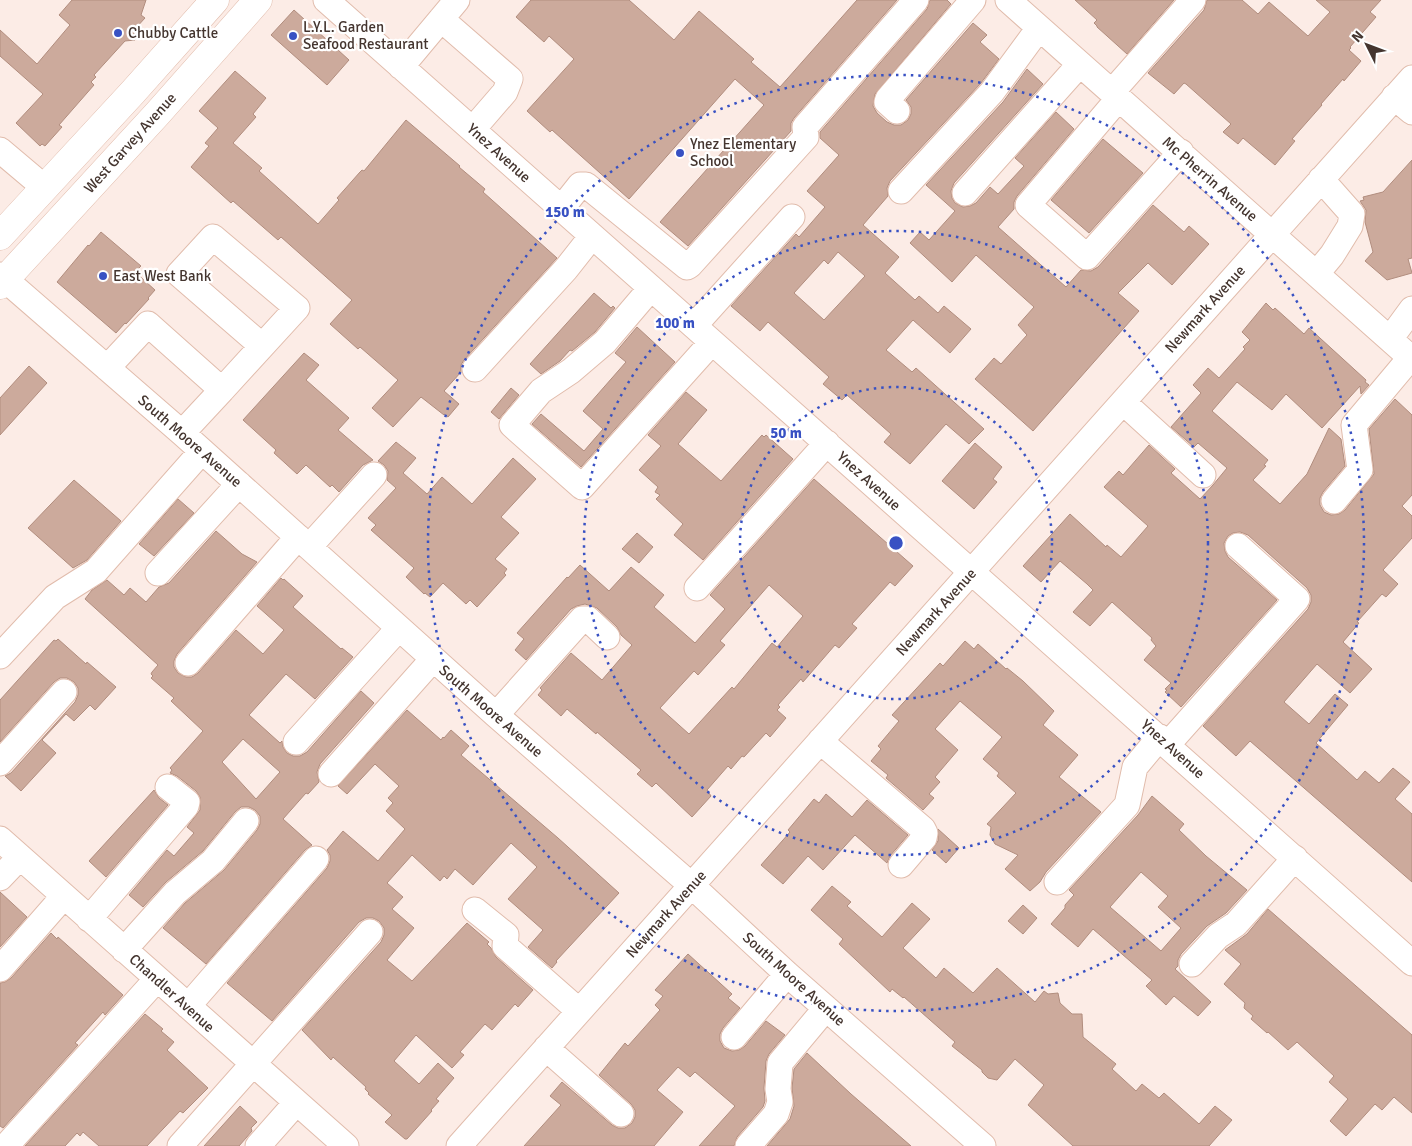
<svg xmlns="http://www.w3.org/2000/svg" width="1412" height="1146" viewBox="0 0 1412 1146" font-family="Signika,sans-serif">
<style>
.building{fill:#ccaa9c;stroke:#b18d7e;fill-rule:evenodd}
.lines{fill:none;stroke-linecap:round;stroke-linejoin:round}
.minor-casing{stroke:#e1bcac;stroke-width:27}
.major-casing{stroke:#e1bcac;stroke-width:29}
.minor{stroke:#fff;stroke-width:25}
.major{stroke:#fff;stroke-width:28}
.ring{fill:none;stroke:#3851c3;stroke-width:2.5;stroke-dasharray:2.5 5}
.poi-dot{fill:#3851c3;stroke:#fff;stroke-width:2}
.labels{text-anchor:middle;stroke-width:4.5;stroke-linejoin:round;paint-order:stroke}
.poi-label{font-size:15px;fill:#44352f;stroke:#fff;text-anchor:start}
.street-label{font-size:15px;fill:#44352f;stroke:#fff}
.centre{fill:#3851c3;stroke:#fff;stroke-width:2.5}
.ring-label{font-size:15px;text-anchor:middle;font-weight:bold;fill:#3851c3;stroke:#fff;stroke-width:4.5;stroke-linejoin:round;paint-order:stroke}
</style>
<rect width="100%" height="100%" fill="#fcece6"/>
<!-- building -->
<path class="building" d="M72,0h74l-5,15 4,3 -11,12 1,10 -10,1 -31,34 2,2 -5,5 3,3 -35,40 3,2 -17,19 -3,-2 -2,2 -24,-23 27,-29 -43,-38v-26l37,34 33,-39 -11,-10z
M531,0h98l45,40 25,-29 55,48 -3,3 29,25 77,-87h40l-103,118 -3,5v8l-103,115 -28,-24 104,-117 -29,-26 -106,120 -77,-69 -2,2 -23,-21 47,-52 -25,-23 -5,6 -28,-25z
M930,0h17l4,4 -76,90 -2,12 4,7 10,9 7,3h7l7,-5 3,-6v-7l-5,-7 67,-77 14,12 -7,7 19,17 -18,24 -91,98 -3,7 1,8 -25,29 36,32 -14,16 30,27 4,-4 19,17 6,-7 27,23 -21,24 -37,-33 -27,30 26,22 4,-4 68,61 -15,15 -23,-20 -36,40 -26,-22 7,-8 -44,-39 -5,5 -19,-16 6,-7 -61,-55 -8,9 -29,-25 65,-72 3,3 26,-30 -18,-16 32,-36 -19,-17v-6l107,-123zM838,252l27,24 -41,44 -30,-27 30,-33 4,4z
M1075,0h99l-47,54 -30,-27v-1l-3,-3 3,-3z
M1207,0h35l16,14 11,-12 39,34 22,-24 -14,-12h65l-11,12 6,5 -26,30 1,1 -2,2 12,11 -17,20 -1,-2 -22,25 1,1 -30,34 3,2 -20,24 -32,-27 -5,6 -15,-12 8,-8 -45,-40 -2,-1 -10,11 -26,-21 56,-63z
M294,10l55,50 -22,25 -56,-50z
M1027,69l16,15 -89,99 -3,8 1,7 3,5 8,4 7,-1 6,-3 14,-16 8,7 26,-28 -9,-8 41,-46 18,17 -57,67 -3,6v7l-16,18 68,60 15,-17 10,1 7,-4 55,-62 31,27 5,-6 20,18 -37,41 -24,-22 -30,30 21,18 -106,120 -58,-52 19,-21 7,6 26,-29 -9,-10 16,-18 -58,-52 -24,27 -42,-39 10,-11 9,8 26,-29 -29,-26 77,-83z
M235,71l31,27 -13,16 3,3 -23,26 29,25 -3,3 59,53 21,-24 -2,-2 23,-26 2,-2 2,1 42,-51 54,46 -1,1 26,22 -2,3 74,66 -93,102 -3,5v7l-17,19 15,13 -11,13 -4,-3v1l-23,-18 -28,30 -21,-19 26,-28 -38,-33 -2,2 -28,-25 22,-24 -71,-63 -3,3 -45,-39 -2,2 -40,-36 18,-21 -4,-3 13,-15 -19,-17z
M1103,139l40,34 -54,60 -38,-33z
M1412,160v98l-4,1 4,14 -25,7 -22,-19 8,-9 -8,-30 1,-12 -6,-9 4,-1 -1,-3 20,-5z
M101,232l40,34 -6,6 20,18 -7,8 1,1 -23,25 -1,-1 -9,10 -59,-51 31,-37 1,1z
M594,293l17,15 2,-2 2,2 -20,24 -23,19 -2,-1 -10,11 -19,13 -11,-10z
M1266,303l7,7 2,-2 29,26 5,-6 57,52 -1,2 4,3 -8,9 -1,-8 -38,42 -36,-34 -14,16 -35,-28 -25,29 56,49 -4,5 2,1 -13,14 27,24 27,-30 22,-46 12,11 4,27 -22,26 -3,6v7l4,7 7,3 8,-1 6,-4 29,-36 -5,-45 26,-30 17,16v80l-10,11 10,10v22l-29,32 15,14 -12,13 -4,-3 -25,28 2,1 -16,19 29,27 -22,24 -33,-29 -33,38 25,22 26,-30 13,11 -32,38 41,37 8,-9 14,12 14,-15 17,14 -15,17 17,15v68l-162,-141 -14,15 -33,-30 105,-117 3,-7v-7l-4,-7 -59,-53 -8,-3 -7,1 -5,3 -4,7 1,8 3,6 49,43 -96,107 -16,-15 2,-2 -2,-1 6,-6 -27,-23 12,-14 -5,-6 1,-2 -40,-36 -22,24 -17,-14 20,-22 -6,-6 -27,-23 -19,21 -18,-16 47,-52 36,33 1,-2 14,12 27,-31 -44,-39 15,-16 4,4 26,-30 26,24 -4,4 29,26 13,-14 14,-17 -29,-25 -4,4 -23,-20 30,-34 -8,-8 15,-17 11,10 26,-29 -2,-2 7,-7 -8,-8z
M637,327l38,35 -94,105 -49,-43 9,-10 43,37 19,-22 -20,-18 43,-49 -11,-9z
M304,353l15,12 -13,15 43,38 -11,12 35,30 -10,5 -24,27 -7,-7 -2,2 -24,-22 -9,9 -23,-21 2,-3 -33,-30z
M29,366l18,17 -47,52v-37z
M511,388l8,7 -20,24 -8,-7z
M686,392l21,18 -29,34 43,37 41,-46 2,2 2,-2 27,24 -90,101 -29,-25 9,-11 -27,-25 4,-4 -5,-3 3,-5 -19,-17 22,-24 -13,-11z
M396,442l20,16 -13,15 24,21 15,-17 30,27 41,-46 23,21 -35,38 18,16 -24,26 12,10 -3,4 2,2 -29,32 -7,-7 -4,4 -23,-21 -13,14 -5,-4 -1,1 -18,-17 8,-9 -43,-38 5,-5 -8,-7 28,-30 -9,-8 1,-9 -4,-6 -6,-4z
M975,443l27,24 -9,12 4,3 -23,27 -32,-28z
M814,479l99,87 -18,20 -5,-4 -38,42 5,4 -18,20 -4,-3 -32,37 -2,-3 -23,26 2,2 -3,3 9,8 -16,19 -4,-4 -22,24 -2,-1 -11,13 -3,-3 -21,24 4,6 -19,21 -36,-34 -4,4 -15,-13 4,-4 -44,-38 -1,2 -29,-25 -6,7 -23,-21 4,-5 -2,-2 31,-35 31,27 30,-35 -11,-10 -4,-8 -20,-19 -12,-4 -8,2 -6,3 -45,51 -11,-10 9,-11 -7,-6 50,-56 1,1 12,-13 29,26 22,-24 33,28 -10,12 41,36 30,-34 -15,-14zM769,585l34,31 -26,31 -5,-4 -38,46 -2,-2 -43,47 -29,-26 34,-37 4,4 27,-30 -5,-4z
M74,480l47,41 -34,39 -14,8 -45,-40z
M178,499l16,14 -40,43 -15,-12z
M216,531l26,23 15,8 -80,92 -3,7v6l4,6 8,4h6l6,-4 38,-43 27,24 21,-24 -27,-24 24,-28 2,2 1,-1 19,17 -10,11 48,42 1,-1 11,9 -38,42 -29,-25 -37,41 31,28 2,-2 1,6 4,6 6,3h7l7,-4 54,-61 13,12 -54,61 -3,8 2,10 -11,12 -2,-1 -23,26 29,26 -7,5 -99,114 -43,-36 22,-25 39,-33 33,-40 3,-6v-8l-5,-6 -6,-3h-8l-6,5 -32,39 -37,31 -23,25 -14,-12 38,-45 7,6 20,-23 -7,-6 13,-17v-13l-4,-6 -19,-15 -7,-3 2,-3 -2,-2 33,-37 -32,-30 3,-3 -23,-20 2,-2 -2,-2 1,-2 6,-7 -73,-66 7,-9 15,-10 17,15 6,-7 16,14 13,-15 10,-4zM243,739l37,33 -24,27 -34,-37z
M637,533l16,14 -14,16 -17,-14z
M58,639l28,25 1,-2 29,25 -21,23 -5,-5 -16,16 -8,-7 -24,26 14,13 -35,38 -16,-15 6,-3 64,-71 3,-7v-7l-4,-6 -7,-4h-7l-6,4 -54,60v-42l54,-60 2,1z
M965,641l9,8 4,-5 28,25 1,-1 16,13 31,30 -11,14 35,30 -19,22 42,35 -55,60 -6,10 -10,9 -25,-22 13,-14 -23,-11 -5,-9 1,-8 -4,-3 29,-31 -19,-17 2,-3 -16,-14 19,-22 -42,-36 -25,28 23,21 -23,27 5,5 -11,12 5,4 -11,12 -37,-32 2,-3 -17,-14 10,-12 -3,-3 21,-25 -7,-6 48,-52 3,3z
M407,710l34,30 2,-3 1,1 7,-8 18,16 -8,9 97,83 61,55 -63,68 1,1 -5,6 -24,-21 15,-17 -35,-31 29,-32 -26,-24 -38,42 -18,-16 -8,10 -3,-3 -4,5 -28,-26 -25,28 16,14 -11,12 22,19 -27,32 25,21 55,-58 22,19 -2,2 4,4 5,9 37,33 -15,17 -3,-3 -23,26 -7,-6 -25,28 4,3 -12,13 -36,-33 -22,26 25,23 19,-21 16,15 -18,21 3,2 -8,9 1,1 -25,28h-2l-20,-17 7,-7 -24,-21 1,-1 -4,-4 1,-2 -33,-30 -2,3 -29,-30 79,-88 3,-7v-7l-5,-7 -6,-3h-7l-7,4 -87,99 -45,-38 100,-115 3,-7v-6l-3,-5 16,-19 35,30 27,-32 -19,-18 7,-8 -5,-5 11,-12 -24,-22 -28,30 -9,-8z
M154,790l5,8 9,7 -62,72 -17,-16z
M826,794l26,23 15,-17 41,35 -18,21 -3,7 -32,-28 -32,35 -15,-14 -25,28 -22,-19 29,-33 -2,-2 26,-31 5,4z
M1152,796l32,28 -5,6 27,26 41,34 -21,23 -19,13 -26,28 -3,6v6l-3,3 36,33 -13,14 -24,-20 -8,9 -20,-19 6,-6 -59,-51 -15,18 -27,-23 14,-16v-3l9,-10 -5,-5 69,-75zM1141,872l27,24 -10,11 23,21 -20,23 -51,-44z
M938,829l21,19 -13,15 -14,-13 6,-9z
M832,886l19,16 -4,4 35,31 30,-34 18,16 -27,29 33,30 8,-10 29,25 24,-25 38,34 9,-11 4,3 10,-1 2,10 12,11h10l1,23 33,27 -4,5 24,22 6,-7 17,14 5,-5 35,31 16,-18 17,14 -23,26h-136l-45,-41 16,-20 -29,-26 -18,21 -9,-2 -6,-6v-2l-30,-24 3,-4 -51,-45 -1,1 -11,-9 -2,3 -51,-48 4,-5 -32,-29z
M0,892l27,25 -27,30z
M1023,905l14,13 -14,16 -15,-13z
M1268,909l144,126v78l-18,-16 -12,13 -7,-6 -29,32 -16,-15 18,-22 -19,-17 5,-6 -37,-34 -9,8 -20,-18 -1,1 -16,-14 2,-3 -9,-8 1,-5 -21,-19 17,-20 -16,-14 22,-16z
M51,933l6,6 1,-2 65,58 -18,20 -2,-3 -28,31 3,2 -75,83 -3,-2v-143l5,-1 6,-4z
M688,954l44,40 -4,4 12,10 -17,20 -3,6v7l4,7 8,3 7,-1 6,-4 21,-25 19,14 -16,19 -3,7 -2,27 1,13 -2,6 -26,30 -3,9h-35l36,-40 -40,-34 -5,5 -12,-10 -21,23 26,22 -29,34h-130l37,-41 -11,-9 12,-14 50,43 6,3h7l7,-5 3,-6v-7l-4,-6 -32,-29 26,-32 3,3 32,-36 -5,-5 8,-9 -8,-6z
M145,1014l18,15 -2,2 13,11 -7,8 41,38 -25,25 -3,-2 -33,35h-48l-16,-14 -3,4 -3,-3 -12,13h-40z
M807,1053l44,41 60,52h-144l23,-27 4,-13 -2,-18 2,-19z
M240,1106l17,16 -6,6 1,3 -6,7 -7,8h-35z"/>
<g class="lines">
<!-- minor casing -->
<g class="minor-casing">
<path id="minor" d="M326,0c361,322 726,640 1086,963
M1008,0l404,359
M441,19l69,60 -5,13 -32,37
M401,67l56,-67
M1112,92l81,-92
M1394,97l18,15
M1119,98l-91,107 59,52 94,-105
M897,111l-10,-9 1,-3 85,-99
M0,150l45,38
M901,191l91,-99 47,-64
M965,193l115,-129
M561,209l19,-24h6l101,82 3,-2 116,-128 -1,-10 111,-127
M1317,273l15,-18 18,-29 2,-12 -31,-35
M0,275l182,158 314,282 195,170 96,89 196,172
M651,288l-46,54 -34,29 -30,20 -29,34 70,62 130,-145
M694,326l98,-109
M1390,339l22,-30
M107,368l41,-44 74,66 -40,43
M475,369l91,-100 26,-33
M222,390l75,-82 -84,-71 -34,37 83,72
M1123,402l80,73
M1334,501l26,-31 -6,-45 57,-68
M309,547l65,-72
M158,573l81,-89
M697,588l130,-145
M0,656l55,-59 41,-26 106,-120
M188,663l110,-126
M496,715l86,-96h6l19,18
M820,741l103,88 2,4 -1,5 -23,27
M296,742l103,-114
M1168,744l129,-145 -59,-53
M0,763l64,-71
M331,774l102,-115
M0,839l346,307
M0,878l20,-21
M1057,882l70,-77 8,-38 25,-30
M475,910l31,25 -1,11 74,65
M89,919l97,-113 1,-4 -19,-15
M124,950l51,-57 38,-32 33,-40
M1192,964l26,-28 18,-12 59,-66
M0,969l64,-73
M188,1006l128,-147
M734,1037l53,-63
M546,1048l75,66
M6,1146l151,-167
M180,1146l190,-214
M258,1146l38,-43
M459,1146l953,-1068
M748,1146l28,-32 4,-12 -2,-13 2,-26 46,-55"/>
</g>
<!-- major casing -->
<g class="major-casing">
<path id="major" d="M0,236l133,-144 82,-92
M0,285l158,-172 100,-113"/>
</g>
<!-- minor -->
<use href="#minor" class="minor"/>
<!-- major -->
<use href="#major" class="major"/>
</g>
<!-- distance rings -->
<g class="ring">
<circle cx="896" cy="543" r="156"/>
<circle cx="896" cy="543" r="312"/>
<circle cx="896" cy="543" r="468"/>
</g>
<!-- markers -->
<g class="poi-dot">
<circle cx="118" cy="33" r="5"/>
<circle cx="293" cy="36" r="5"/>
<circle cx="680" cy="153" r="5"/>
<circle cx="103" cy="276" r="5"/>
</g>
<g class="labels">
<!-- poi labels -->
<g class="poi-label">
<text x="303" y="32">L.Y.L. Garden<tspan x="303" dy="17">Seafood Restaurant</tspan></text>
<text x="128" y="38">Chubby Cattle</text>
<text x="690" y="149">Ynez Elementary<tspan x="690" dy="17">School</tspan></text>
<text x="113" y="281">East West Bank</text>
</g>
<!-- street labels -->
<g class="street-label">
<text transform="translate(130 143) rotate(-48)" y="5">West Garvey Avenue</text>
<text transform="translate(499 153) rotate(42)" y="5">Ynez Avenue</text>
<text transform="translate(1210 179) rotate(41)" y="5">Mc Pherrin Avenue</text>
<text transform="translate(1205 309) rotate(-48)" y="5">Newmark Avenue</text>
<text transform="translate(190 441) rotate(41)" y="5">South Moore Avenue</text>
<text transform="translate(869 481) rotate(42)" y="5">Ynez Avenue</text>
<text transform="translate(936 612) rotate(-48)" y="5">Newmark Avenue</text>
<text transform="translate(491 711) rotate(41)" y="5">South Moore Avenue</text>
<text transform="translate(1173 749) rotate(42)" y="5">Ynez Avenue</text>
<text transform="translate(666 914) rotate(-48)" y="5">Newmark Avenue</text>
<text transform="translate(794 979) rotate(42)" y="5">South Moore Avenue</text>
<text transform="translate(172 993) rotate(42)" y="5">Chandler Avenue</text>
</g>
</g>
<circle cx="896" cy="543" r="8" class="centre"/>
<g class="ring-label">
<text x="565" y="217">150 m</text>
<text x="675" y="328">100 m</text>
<text x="786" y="438">50 m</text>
</g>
<!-- north arrow -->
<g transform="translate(1367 45) rotate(312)" stroke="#ffffff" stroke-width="4" paint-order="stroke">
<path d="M0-4L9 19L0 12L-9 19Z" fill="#44352f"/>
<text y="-8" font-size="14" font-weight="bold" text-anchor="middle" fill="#44352f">N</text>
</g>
</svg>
